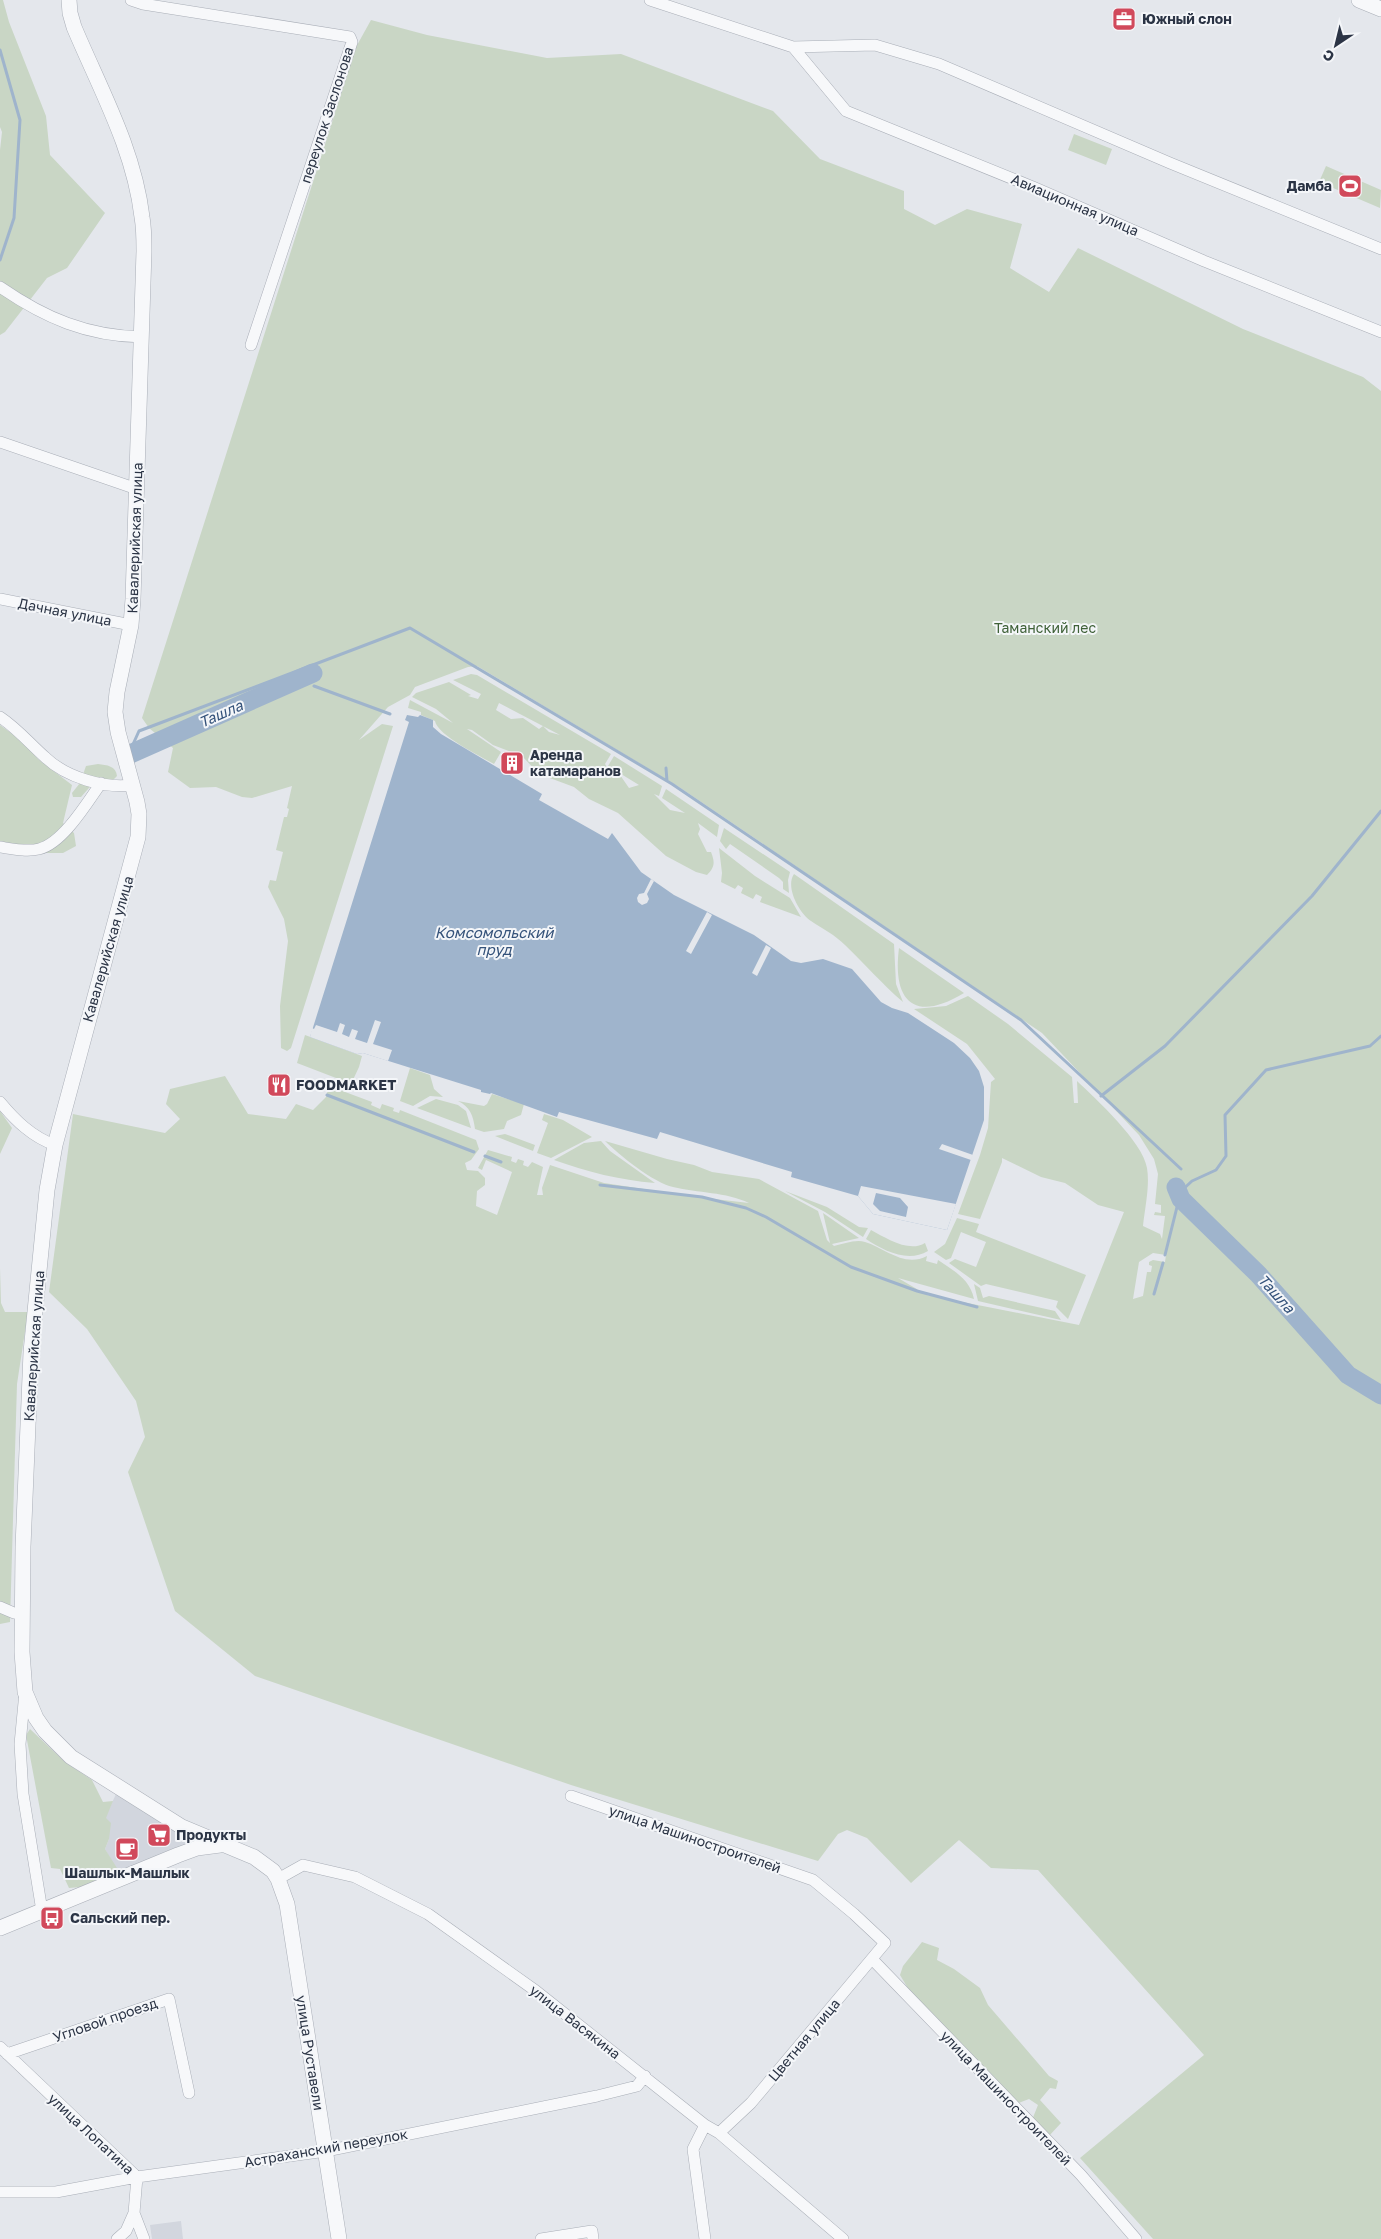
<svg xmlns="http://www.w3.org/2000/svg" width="1381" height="2239" viewBox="0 0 1381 2239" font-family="'Golos Text',sans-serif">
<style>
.built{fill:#d2d6de}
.green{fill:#c9d6c5;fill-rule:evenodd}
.water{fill:#9fb4cc}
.pier{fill:#e4e7ec;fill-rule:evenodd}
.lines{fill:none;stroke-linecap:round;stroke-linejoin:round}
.stream{stroke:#9fb4cc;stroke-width:3}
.river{stroke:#9fb4cc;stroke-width:19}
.minor-casing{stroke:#a9aeb7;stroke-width:12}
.tertiary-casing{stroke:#a9aeb7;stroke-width:16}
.minor{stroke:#f7f8fa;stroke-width:11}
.tertiary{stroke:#f7f8fa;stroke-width:15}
.labels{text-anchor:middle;stroke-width:4;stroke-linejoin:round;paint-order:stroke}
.poi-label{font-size:14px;font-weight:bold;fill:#2b3445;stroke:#f4f6f9;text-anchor:start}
.street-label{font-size:14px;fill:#2b3445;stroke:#f4f6f9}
.park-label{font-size:14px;fill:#3f6138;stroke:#f4f6f9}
.water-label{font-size:15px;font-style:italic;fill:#34527a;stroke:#f4f6f9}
</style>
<rect width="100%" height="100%" fill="#e4e7ec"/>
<!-- built -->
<path class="built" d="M116,1794l78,49 -75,31 -14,-25 4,-10 -4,-21z
M181,2221l2,18h-31l-2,-14z"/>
<!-- green -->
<path class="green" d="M0,0h3l6,22 37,94 4,39 55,58 -38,55 -20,10 -42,54 -5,3v-185l2,-18 -2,-5z
M371,20l56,15 120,23 74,-4 152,57 47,48 84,32v18l31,16 32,-16 55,15 -12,44 39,24 29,-44 165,81 120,48 18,14v1848h-228l-73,-81 124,-103 -166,-185 -47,-2 -32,-28 -48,43 -44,-45 -20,-8 -9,4 -20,27 -247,-76 -316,-109 -80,-65 -47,-139 17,-35 -9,-36 -49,-72 -38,-37 24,-178 92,19 15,-14 -14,-15 4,-15 55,-13 23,38 38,5 10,-15 17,6 13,-13 3,-11 43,16 -1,3 9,4 2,-5 12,4 -1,3 6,2 1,-3 76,30 3,9 -8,11 -6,3 2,7 11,1 7,7v7l-8,6 -1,15 21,9 15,-43 -26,-12 -4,10 -4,-2 10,-18 24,7 -1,4 5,2 2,-4 6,2 -1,4 5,2 4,-5 11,5 -6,28h6l-1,-7 8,-23 54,18 93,14 52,6c-23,-11 -51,-10 -76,-16 -19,-4 -54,-32 -68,-46l62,18 27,6 18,7 47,7 59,32 9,29 3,3 -7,-30 36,25 -27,6 2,2c9,-2 22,-7 31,-4 20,6 39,26 62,14l-1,5 11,3 1,-4c16,11 32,19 36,39l-76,-21 29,17 152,30 45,-113 -26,-7 -33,-22 -24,-6 -39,-19v4l-22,57 -22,-5 22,-59 8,-27 3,-46 4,-3 -28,-35 -53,-35 32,-3 22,-10 40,28 64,53 2,26h4l-1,-22c19,18 66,61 70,87 3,18 -2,39 -4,58l17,8 2,5 3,-23 -11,-1 1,-3 6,1v-8l-6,-1 3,-30 -4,-15 -15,-24 -97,-102 -363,-246 -202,-121 -9,1 -53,20 -5,8 -22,12 -29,33 23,-16 11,2 -102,322 -4,3 -6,-3 -1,-42 8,-65 -4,-22 -16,-32 2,-7 6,1 7,-29 -7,-2 8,-33h3l2,-8 -2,-1 5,-22 -40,12 -10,-1 -26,-10 -26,1 -22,-16 5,-24 -24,-20 -7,-10 214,-671zM1153,1253l13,2 -1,7 -12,-2 -4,2v3l3,1 -1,6h-4l-4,24 -10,3 6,-37z
M1074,134l38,15 -6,16 -38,-15z
M1326,166l55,24 -1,18 -61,-26z
M471,674l6,1 134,79 -6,10 5,8 10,3 9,13 10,-3 -31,-19 6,-10 48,30 -3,10 -5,-2 16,16 15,3 -23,-15 4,-9 53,36 -2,12 -19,-14 2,6 -2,5 9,18h4c4,10 4,15 -4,23l-11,-3 -30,-16 -48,-43 -29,-14 -15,-12 -35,-13 -17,-18 -29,-11 -21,-15 -5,-1 34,23 -7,12c-12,-7 -57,-29 -59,-43l-14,-6v-3l-13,-4 2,-8 43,23 -17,-14 -24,-12 4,-4 33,-11 22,13 -3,1 10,3 3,-5 -28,-14zM499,703l61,32 -11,-3 -6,-6 -4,3 -16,-11 -12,1 -15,-9z
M0,725l22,16 16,18 34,26 -9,38 11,10 2,13 -13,7h-59l-4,-2z
M98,764c9,1 18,2 19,12l-5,5 -16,-1 -15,17h-8l-1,-4 8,-10 6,-17z
M724,828l66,44 -2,8 1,13 -6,-4v-7l-4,-4 -49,-34 -4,5 -6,-8z
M719,848l36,28 35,22 11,19 -41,-15 2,-5 -6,-3 -3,5 -12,-6 2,-5 -5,-3 -3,4 -14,-7 1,-9z
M794,874l100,70 2,40 7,18c-21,-18 -38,-38 -58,-57 -10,-10 -22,-16 -34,-24 -12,-8 -26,-34 -17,-47z
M899,948l65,45c-49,30 -72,9 -65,-45z
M305,1035l57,21 -3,11 -7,15 -3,1 -52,-20z
M410,1068l20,7 4,14 9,8 -13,-1 -17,10 -13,-5z
M492,1094l32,10 -3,11 -14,6 -3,8 -20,3 -9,-3c-2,-14 -5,-22 -17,-28l26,5 3,-2z
M436,1099l22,6 8,6 5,17 -54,-20z
M0,1111l12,17 -12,26z
M544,1114l19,6 29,17 -41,21 -14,-5 11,-30 -6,-3z
M505,1134l30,11 -2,6 -38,-15z
M601,1141l9,10 45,32c-36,-3 -67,-11 -101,-23l30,-17z
M785,1191l42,16 32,20 9,1 -5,9 -38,-25z
M957,1218l22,6 -3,8 110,43 -18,44 -12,-12 2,-6 -72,-17 -5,2 -32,-23 6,-4 21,8 10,-25 -25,-10 -10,26 -5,2 -12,-8 11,-8z
M871,1230c15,8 38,23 54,13l3,8c-20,12 -44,0 -62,-12z
M0,1268l1,35 4,9h23l-11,72 -7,238 -10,2z
M974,1284l6,4 3,10 6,-2 66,15 6,9 -83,-19z
M30,1729l35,33 27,18 11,22 10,-1 -7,17 5,5 -2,16 -4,10 12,19 -3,4 -33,15 -12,1 -9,-19 -9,-1 -25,-133z
M922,1942l17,6 -2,12 17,9 26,19 8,17 61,71 9,5 -2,8 -6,-1 -10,12 21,23 -12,13 -17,-16 6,-15 -9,-6 -13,5 -107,-114 -9,-15 3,-9z"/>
<!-- water -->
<path class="water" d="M407,715l11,2 2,-2 13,5v7l8,7 101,60 -3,6 69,39 4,-6 29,39 33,23 80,40 37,26 10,2 22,-4 29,10 29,33 11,6 16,5 20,13 26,17 16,15 9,13 5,16v33l-37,110 -74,-16 -15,-18 -67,-19 1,-5 -132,-40 -3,7 -98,-27 -2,5 -66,-24 -1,1 -9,-2v-2l-118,-37 -6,1 -47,-17 99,-315 -4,-2z"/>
<!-- pier -->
<path class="pier" d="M651,879l3,2 -7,13 2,5 -2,4 -5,2 -4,-3 -1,-4 2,-4 5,-1z
M707,912l5,3 -21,39 -5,-3z
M766,945l5,3 -14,28 -5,-3z
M375,1020l6,2 -8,22 19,6 -4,11 -25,-8 -6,1 -47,-17 2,-9 2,1 2,-4 21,7 3,-9 5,2 -3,9 7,3 3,-8 6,2 -3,8 12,4z
M942,1144l31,11 -2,5 -32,-11z
M861,1186l95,18 -9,26 -74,-16 -15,-18zM876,1193l24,5 8,9 -2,10 -26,-6 -7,-7z"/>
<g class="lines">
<!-- stream -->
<path class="stream" d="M0,50l20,70 -6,98 -14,42
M298,680l5,2
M314,686l76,28
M130,751l9,-20 271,-103 262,156 349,236 160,149
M666,768l1,13
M327,1095l147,57
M1101,1096l64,-50 147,-150 69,-85
M485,1156l16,6
M600,1185l102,12 44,11 20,9 85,50 66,24 60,16
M1179,1193l13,-12 24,-11 10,-14 -1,-41 41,-45 104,-24 11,-10
M1165,1255l15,-60
M1154,1294l9,-31"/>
<!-- river -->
<path class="river" d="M128,755l185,-82
M1176,1187l5,12 77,75 90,101 33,20"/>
<!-- minor casing -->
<g class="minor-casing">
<path id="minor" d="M131,0l12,4 207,33 2,5 -101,303
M650,0l143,47 82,-2 64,19 231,99 211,86
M793,47l53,64 187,76 171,74 177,71
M0,287c45,31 87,49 142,50
M0,442l137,47
M0,599l131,26
M0,717c18,12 30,27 46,41 20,19 59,31 86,27
M0,847c13,2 27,5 39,2 24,-6 48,-46 62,-66
M0,1102c15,18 32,35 55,43
M0,1607l14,6 9,1
M25,1692l-5,52 3,50 19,117
M571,1796l242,84 41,34 31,29 -134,160 -32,30
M278,1879l25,-14 52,12 73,37 108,77 169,134 14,8 124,106
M872,1959l209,216 55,64
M0,2047l137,130 -3,36 10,26
M7,2054l162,-55 20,94
M0,2192h56l81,-15 189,-26 271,-55 40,-10 8,-10
M117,2239l9,-8 8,-18
M541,2239l51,-8 1,8
M705,2239l-12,-90 12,-24"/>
</g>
<!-- tertiary casing -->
<g class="tertiary-casing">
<path id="tertiary" d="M69,0l1,13 4,14c26,62 60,122 68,190 2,11 2,23 2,34l-11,348 -2,26 -14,67 -2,20 3,20 19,70 2,12 -1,23 -83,308 -8,45 -16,162 -8,195 -1,105 3,40 11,26 9,13 26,26 111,70 72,30 19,14 5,8 9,25 52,335
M1359,0l22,9
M0,1928l178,-73 19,-7 23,-3"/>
</g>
<!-- minor -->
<use href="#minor" class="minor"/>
<!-- tertiary -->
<use href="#tertiary" class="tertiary"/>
</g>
<!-- icons -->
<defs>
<g id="office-square" transform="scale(1.25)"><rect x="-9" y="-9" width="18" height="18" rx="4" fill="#d1495b" stroke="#f4f6f9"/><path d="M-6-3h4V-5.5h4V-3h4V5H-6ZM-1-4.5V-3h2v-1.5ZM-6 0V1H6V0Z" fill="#fff"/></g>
<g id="stadium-square" transform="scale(1.25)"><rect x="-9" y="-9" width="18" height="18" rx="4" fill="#d1495b" stroke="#f4f6f9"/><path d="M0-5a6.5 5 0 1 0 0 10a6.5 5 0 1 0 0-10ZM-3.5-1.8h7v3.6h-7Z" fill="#fff"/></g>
<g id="building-square" transform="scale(1.25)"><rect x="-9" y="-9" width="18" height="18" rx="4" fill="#d1495b" stroke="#f4f6f9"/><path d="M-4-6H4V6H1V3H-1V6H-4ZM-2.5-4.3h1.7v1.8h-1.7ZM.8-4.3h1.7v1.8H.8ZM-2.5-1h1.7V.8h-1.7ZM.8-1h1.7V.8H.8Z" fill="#fff"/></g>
<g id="restaurant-square" transform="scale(1.25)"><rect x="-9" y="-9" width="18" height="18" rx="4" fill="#d1495b" stroke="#f4f6f9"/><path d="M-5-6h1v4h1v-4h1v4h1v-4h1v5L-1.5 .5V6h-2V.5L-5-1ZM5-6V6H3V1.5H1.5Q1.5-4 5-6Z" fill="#fff"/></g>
<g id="supermarket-square" transform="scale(1.25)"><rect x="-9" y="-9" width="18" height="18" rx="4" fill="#d1495b" stroke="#f4f6f9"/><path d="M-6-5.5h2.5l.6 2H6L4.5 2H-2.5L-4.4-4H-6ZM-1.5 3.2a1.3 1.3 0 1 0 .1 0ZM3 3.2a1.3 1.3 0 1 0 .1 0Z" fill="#fff"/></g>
<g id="cafe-square" transform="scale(1.25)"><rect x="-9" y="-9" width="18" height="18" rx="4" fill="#d1495b" stroke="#f4f6f9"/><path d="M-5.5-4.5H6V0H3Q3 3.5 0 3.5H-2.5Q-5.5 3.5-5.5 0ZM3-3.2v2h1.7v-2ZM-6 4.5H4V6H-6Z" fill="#fff"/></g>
<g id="bus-square" transform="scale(1.25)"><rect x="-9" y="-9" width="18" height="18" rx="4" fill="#d1495b" stroke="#f4f6f9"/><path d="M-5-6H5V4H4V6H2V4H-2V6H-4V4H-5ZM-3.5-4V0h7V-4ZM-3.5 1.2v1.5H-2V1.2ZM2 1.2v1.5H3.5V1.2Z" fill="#fff"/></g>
</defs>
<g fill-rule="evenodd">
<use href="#office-square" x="1124" y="19"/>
<use href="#stadium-square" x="1350" y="186"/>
<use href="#building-square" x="512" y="763"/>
<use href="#restaurant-square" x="279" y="1085"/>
<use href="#supermarket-square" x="159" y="1835"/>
<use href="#cafe-square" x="127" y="1849"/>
<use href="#bus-square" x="52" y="1918"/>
</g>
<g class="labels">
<!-- poi labels -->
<g class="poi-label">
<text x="1142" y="24">Южный слон</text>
<text x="1332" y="191" text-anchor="end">Дамба</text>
<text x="530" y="760">Аренда<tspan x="530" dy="16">катамаранов</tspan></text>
<text x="296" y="1090">FOODMARKET</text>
<text x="176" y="1840">Продукты</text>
<text x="127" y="1878" text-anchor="middle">Шашлык-Машлык</text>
<text x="70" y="1923">Сальский пер.</text>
</g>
<!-- street labels -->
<g class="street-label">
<text transform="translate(327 115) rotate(-72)" y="5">переулок Заслонова</text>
<text transform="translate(1075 205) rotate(23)" y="5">Авиационная улица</text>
<text transform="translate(135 538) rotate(-88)" y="5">Кавалерийская улица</text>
<text transform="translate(65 612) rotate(11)" y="5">Дачная улица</text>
<text transform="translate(108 949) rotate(-74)" y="5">Кавалерийская улица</text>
<text transform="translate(34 1346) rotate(-86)" y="5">Кавалерийская улица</text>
<text transform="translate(695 1839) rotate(19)" y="5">улица Машиностроителей</text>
<text transform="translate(105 2020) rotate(-19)" y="5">Угловой проезд</text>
<text transform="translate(575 2022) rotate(38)" y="5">улица Васякина</text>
<text transform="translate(804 2040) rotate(-50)" y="5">Цветная улица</text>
<text transform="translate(310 2053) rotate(81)" y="5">улица Руставели</text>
<text transform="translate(1006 2098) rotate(46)" y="5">улица Машиностроителей</text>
<text transform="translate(91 2134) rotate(43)" y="5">улица Лопатина</text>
<text transform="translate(326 2148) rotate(-10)" y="5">Астраханский переулок</text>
</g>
<!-- park labels -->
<g class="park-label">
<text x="1045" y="633">Таманский лес</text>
</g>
<!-- water labels -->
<g class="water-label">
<text transform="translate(221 714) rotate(-24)" y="5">Ташла</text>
<text x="494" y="938">Комсомольский<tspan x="494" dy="17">пруд</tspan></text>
<text transform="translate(1276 1294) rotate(48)" y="5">Ташла</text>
</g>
</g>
<!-- north arrow -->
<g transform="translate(1336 45) rotate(215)" stroke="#f4f6f9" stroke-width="4" paint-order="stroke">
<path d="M0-4L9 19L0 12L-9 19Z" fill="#2b3445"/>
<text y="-8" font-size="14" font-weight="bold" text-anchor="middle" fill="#2b3445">С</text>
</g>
</svg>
